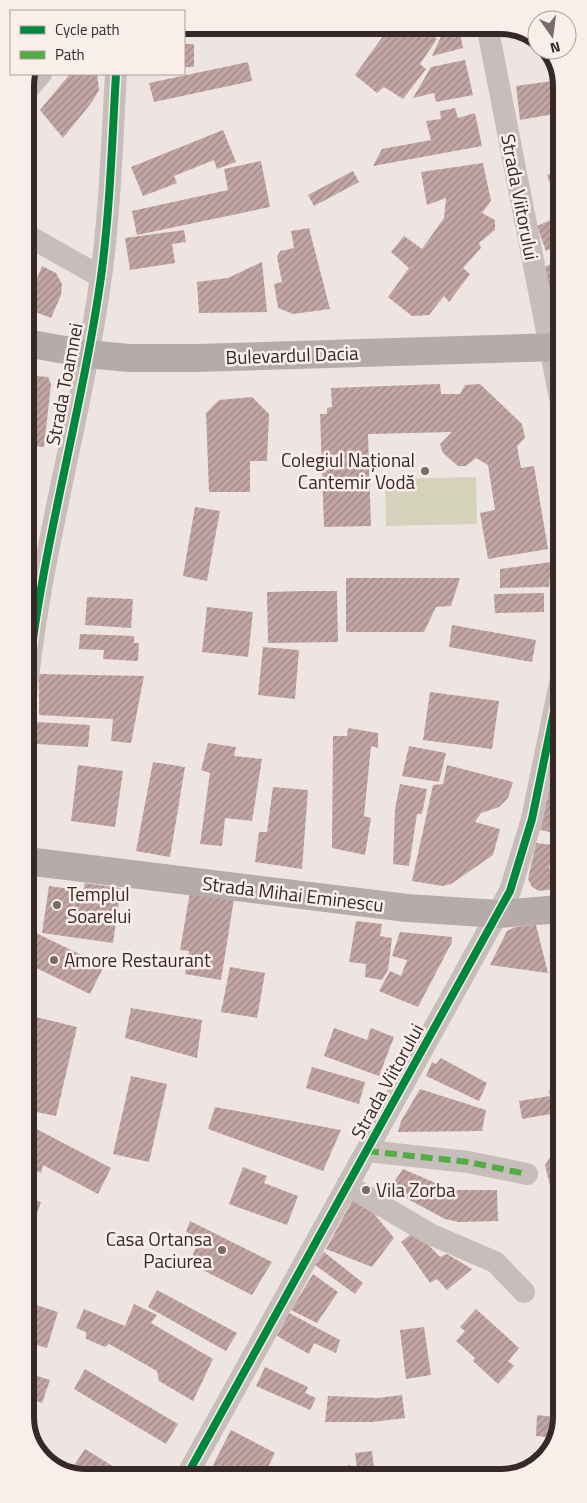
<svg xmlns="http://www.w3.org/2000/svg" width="587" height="1503" viewBox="0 0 587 1503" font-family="'Titillium Web',sans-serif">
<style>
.garden{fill:#d5d2bc}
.building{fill:url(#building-hatch)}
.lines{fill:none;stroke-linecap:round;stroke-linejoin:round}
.minor{stroke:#c7bdbb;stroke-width:22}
.major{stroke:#b6abaa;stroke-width:28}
.quiet{stroke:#55ab44;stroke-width:6;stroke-dasharray:12 6;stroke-linecap:butt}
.cycleway-casing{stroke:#faeeea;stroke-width:11}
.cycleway{stroke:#00873e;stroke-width:8}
.poi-dot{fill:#786b6a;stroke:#faeeea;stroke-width:2}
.labels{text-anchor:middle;stroke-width:5;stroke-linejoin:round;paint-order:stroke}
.street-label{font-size:19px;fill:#382929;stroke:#faeeea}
.poi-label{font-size:19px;fill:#382929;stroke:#faeeea;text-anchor:start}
.rim{fill:none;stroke:#382929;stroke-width:6}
</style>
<defs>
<pattern id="building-hatch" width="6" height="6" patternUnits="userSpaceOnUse" patternTransform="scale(1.25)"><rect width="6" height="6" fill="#c2a5a5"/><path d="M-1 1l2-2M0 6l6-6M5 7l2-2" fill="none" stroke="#9f8686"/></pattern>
</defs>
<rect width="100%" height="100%" fill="#eee5e2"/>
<!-- garden -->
<path class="garden" d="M476,477l1,47 -91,2 -1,-47z"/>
<!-- building -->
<path class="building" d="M214,25h31v2l-30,4z
M391,25h49l-7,11 4,3 -17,25 6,5 -23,30 -19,-12 -7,6 -22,-18z
M459,28l4,20 -31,8 12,-26z
M519,31l18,7v11l-21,-10z
M184,44h10v23h-10z
M465,60l8,35 -37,7 -2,-9 -21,5 18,-31z
M248,62l4,19 -98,21 -5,-19z
M70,74h27l2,16 -7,12 -29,36 -23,-28z
M560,80v33l-40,7 -4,-34z
M455,108l3,10 17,-5 7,33 -109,20 9,-17 49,-9 -5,-19 15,-2 -1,-8z
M223,130l13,32 -19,7 -3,-9 -40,16 3,7 -34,13 -12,-29z
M261,161l9,46 -133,28 -5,-24 96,-21 -4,-21z
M483,163l8,38 -9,12 13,7v10l-16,13 2,5 -18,20 7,6 -21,28 -5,-6 -15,19 -17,1 -24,-19 21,-29 -18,-16 13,-16 18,13 22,-31 2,-20 -19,7 -6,-33z
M353,171l6,11 -45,24 -6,-11z
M560,171v33l-2,1 -11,-30z
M560,216v28l-14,7 -9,-25z
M309,228l21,81 -37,5 -15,-6 -4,-24 8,-2 -5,-25 3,-6 14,-3 -3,-17z
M184,230l2,12 -14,2 3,19 -45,7 -5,-32z
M560,260v34l-9,6 -7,-33z
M262,262l5,50 -68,1 -2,-31 31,-4z
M42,266l14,7 6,11 -1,11 -10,23 -26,-10z
M26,375l22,2 3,7 -7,63 -18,-2z
M440,384l1,10h19l5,-9 15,-1 42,40 3,14 -8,8 4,22 13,-2 14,83 -60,10 -8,-46 15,-3 -7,-45 -12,-7 -10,8h-8l-15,-13 -3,-9 12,-12 -84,2 3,92 -47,1 -4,-113h7v-6l5,-1 -1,-19z
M252,397l17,17 -2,47h-17v31h-41l-3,-79 13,-13z
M195,507l25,4 -13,70 -24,-5z
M551,562l-2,25 -49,1v-19z
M346,578h114l-9,28 -15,1 -12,25h-78z
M305,591h32l1,51 -70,1 -1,-51z
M544,593v19l-49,1 -1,-19z
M87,597l46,2 -2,29 -46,-3z
M207,607l46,5 -5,45 -46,-5z
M452,625l84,15 -4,22 -83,-15z
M80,634l54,2v7h5l-1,18 -35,-2 1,-9 -25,-1z
M263,647l36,3 -4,49 -37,-4z
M39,674l105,2 -13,67 -20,-2 2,-22 -74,-4z
M430,692l69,9 -7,48 -69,-9z
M36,722l54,3 -2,22 -53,-3z
M348,728l30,5v15l-7,-2 -7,70 7,2 -6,37 -33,-7 1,-112h14z
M556,738h5v30l-10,-2z
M208,743l28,4 -2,9 28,3 -10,62 -27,-3 -3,28 -22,-2 10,-71 -9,-3z
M409,746l37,7 -7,29 -37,-6z
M153,762l32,5 -15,90 -34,-6z
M78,765l45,6 -8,56 -44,-6z
M447,765l66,17 -5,16 -9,9 -18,6 -6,9 25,7 -7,26 -42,29 -8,2 -31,-5 21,-96 10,-1z
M549,777l12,2v56l-24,-6z
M400,784l27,5 -5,25h-5l-8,52 -16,-2 2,-55z
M273,787l35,3 -6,79 -47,-7 4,-30h8z
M536,843l18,2 -5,24 11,-1 -1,-7 2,-1v28l-22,3 -7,-4 -4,-8z
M85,883l36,5 -8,55 -71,-10 7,-47 34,5z
M190,892l44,7 -13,81 -36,-6 4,-23 -9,-1z
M356,921l26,3 -2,12 12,2 -4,32 -6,10 -17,-3 1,-13 -17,-2z
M561,923v50h-1l-9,-48z
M536,925l12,48 -58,-8 17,-34 8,-4z
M400,932l52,5v5l-34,65 -39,-16 11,-20 11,5 6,-16 -15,-4z
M36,933l68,33 -14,28 -64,-31v-11z
M230,967l35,6 -8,45 -36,-6z
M131,1008l71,12 -5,38 -72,-20z
M36,1017l41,10 -21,89 -29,-6v-52z
M334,1028l33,12 4,-12 23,9 -15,39 -55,-20z
M441,1058l46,25 -8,18 -53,-25 6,-14 4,2z
M312,1067l53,15 -6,22 -53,-16z
M131,1076l36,8 -18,78 -36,-8z
M561,1088l1,24 -40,7 -3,-18 31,-5 -1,-6z
M420,1089l66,21 -4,21 -84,1 3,-11z
M215,1107l126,23 -18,41 -115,-42z
M27,1124l84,44 -13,26 -55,-29 -2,8 -14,-7z
M562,1139v57l-9,1 -8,-32z
M243,1167l24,9 -3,7 34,13 -11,29 -58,-21z
M403,1169l49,21h45l1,31 -39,1 -14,-3 -56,-30z
M27,1197l14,5 -8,23 -6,-2z
M354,1197l12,7 28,34 -22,29 -46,-18z
M190,1221l82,41 -20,33 -63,-32 11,-24 -14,-7z
M415,1231l25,26 7,-3 25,15 -25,21 -10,-11 -7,4 -29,-41z
M324,1252l39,31 -8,11 -40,-29z
M313,1274l25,18 -21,31 -26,-13z
M27,1282l4,1 -4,11z
M157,1290l80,43 -11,18 -78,-44z
M27,1302l31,10 -11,36 -20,-6z
M134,1304l23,11 -6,8 62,36 -20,42 -34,-20 -2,-10 -48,-27 -4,3 -19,-8v-7l-10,-4 8,-19 41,17z
M476,1309l43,39 -11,13 6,5 -16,18 -25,-23 2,-3 -19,-17 9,-10 -5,-4z
M289,1313l51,27 -4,13 -22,-10 -5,11 -32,-18z
M424,1327l7,48 -25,4 -6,-49z
M265,1367l43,20 -3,6 11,5 -6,12 -54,-24z
M85,1369l93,55 -12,20 -92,-55z
M37,1376l13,4 -8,23 -15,-6v-20l9,3z
M562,1377v28l-11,-6z
M402,1395l3,23 -33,4h-47l3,-26 50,2z
M537,1415l25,3 -13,36 -17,12 2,-14 11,1 2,-16 -11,-1z
M231,1430l44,23 -12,24h-9l-12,-6 -3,6h-3l-23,-12z
M85,1449l47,29h-51l-12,-5z
M372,1451l3,26h-17l-3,-24z
M350,1465l1,12h-19v-8z
M325,1474v3h-17v-1z"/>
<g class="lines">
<!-- minor -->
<path class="minor" d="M487,25l73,373
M25,92l16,-18
M25,234l76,43
M26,698c13,-142 55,-279 75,-421 9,-67 11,-135 15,-203
M367,1151l101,11 59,12
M347,1185l83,49 65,28 29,30
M186,1477l324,-586 22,-72 29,-141"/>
<!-- major -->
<path class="major" d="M26,343l61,11 42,4h68l363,-11
M26,861l381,47 92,6 62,-5"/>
<!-- quiet -->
<path class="quiet" d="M367,1151l101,11 59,12"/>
<!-- cycleway casing -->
<g class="cycleway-casing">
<path id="cycleway" d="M26,698c13,-142 55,-279 75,-421 9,-67 11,-135 15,-203
M186,1477l324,-586 22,-72 29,-141"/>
</g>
<!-- cycleway -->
<use href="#cycleway" class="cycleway"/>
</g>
<!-- markers -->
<g class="poi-dot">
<circle cx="425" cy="471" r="5"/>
<circle cx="57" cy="905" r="5"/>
<circle cx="54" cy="960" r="5"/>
<circle cx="366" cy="1190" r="5"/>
<circle cx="222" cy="1250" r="5"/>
</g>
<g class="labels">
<!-- street labels -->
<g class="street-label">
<text transform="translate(520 197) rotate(79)" y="7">Strada Viitorului</text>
<text transform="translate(292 355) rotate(-2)" y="7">Bulevardul Dacia</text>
<text transform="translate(64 384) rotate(-79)" y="7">Strada Toamnei</text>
<text transform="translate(293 894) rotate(7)" y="7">Strada Mihai Eminescu</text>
<text transform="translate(387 1081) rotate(-61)" y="7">Strada Viitorului</text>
</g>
<!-- poi labels -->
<g class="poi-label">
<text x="415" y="467" text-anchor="end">Colegiul Național<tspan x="415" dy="22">Cantemir Vodă</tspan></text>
<text x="67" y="901">Templul<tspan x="67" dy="22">Soarelui</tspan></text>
<text x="64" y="967">Amore Restaurant</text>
<text x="376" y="1197">Vila Zorba</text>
<text x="212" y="1246" text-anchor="end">Casa Ortansa<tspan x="212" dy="22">Paciurea</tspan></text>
</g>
</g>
<!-- crop -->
<path d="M0 0H587V1503H0ZM86 34H501A52 52 0 0 1 553 86V1417A52 52 0 0 1 501 1469H86A52 52 0 0 1 34 1417V86A52 52 0 0 1 86 34Z" fill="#faeeea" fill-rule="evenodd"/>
<path class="rim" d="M86 34H501A52 52 0 0 1 553 86V1417A52 52 0 0 1 501 1469H86A52 52 0 0 1 34 1417V86A52 52 0 0 1 86 34Z"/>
<!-- legend -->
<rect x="10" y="10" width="175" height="65" fill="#faeeea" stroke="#ac9f9d"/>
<rect x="20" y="26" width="25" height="8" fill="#00873e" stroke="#ac9f9d"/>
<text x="55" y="35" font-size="15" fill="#382929">Cycle path</text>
<rect x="20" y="51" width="25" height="8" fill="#55ab44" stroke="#ac9f9d"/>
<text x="55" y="60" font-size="15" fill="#382929">Path</text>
<!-- north arrow -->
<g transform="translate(552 35) rotate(166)"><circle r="24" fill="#faeeea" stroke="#ac9f9d"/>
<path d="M0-4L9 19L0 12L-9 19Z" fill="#786b6a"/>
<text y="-8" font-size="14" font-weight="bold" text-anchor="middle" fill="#382929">N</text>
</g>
</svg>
